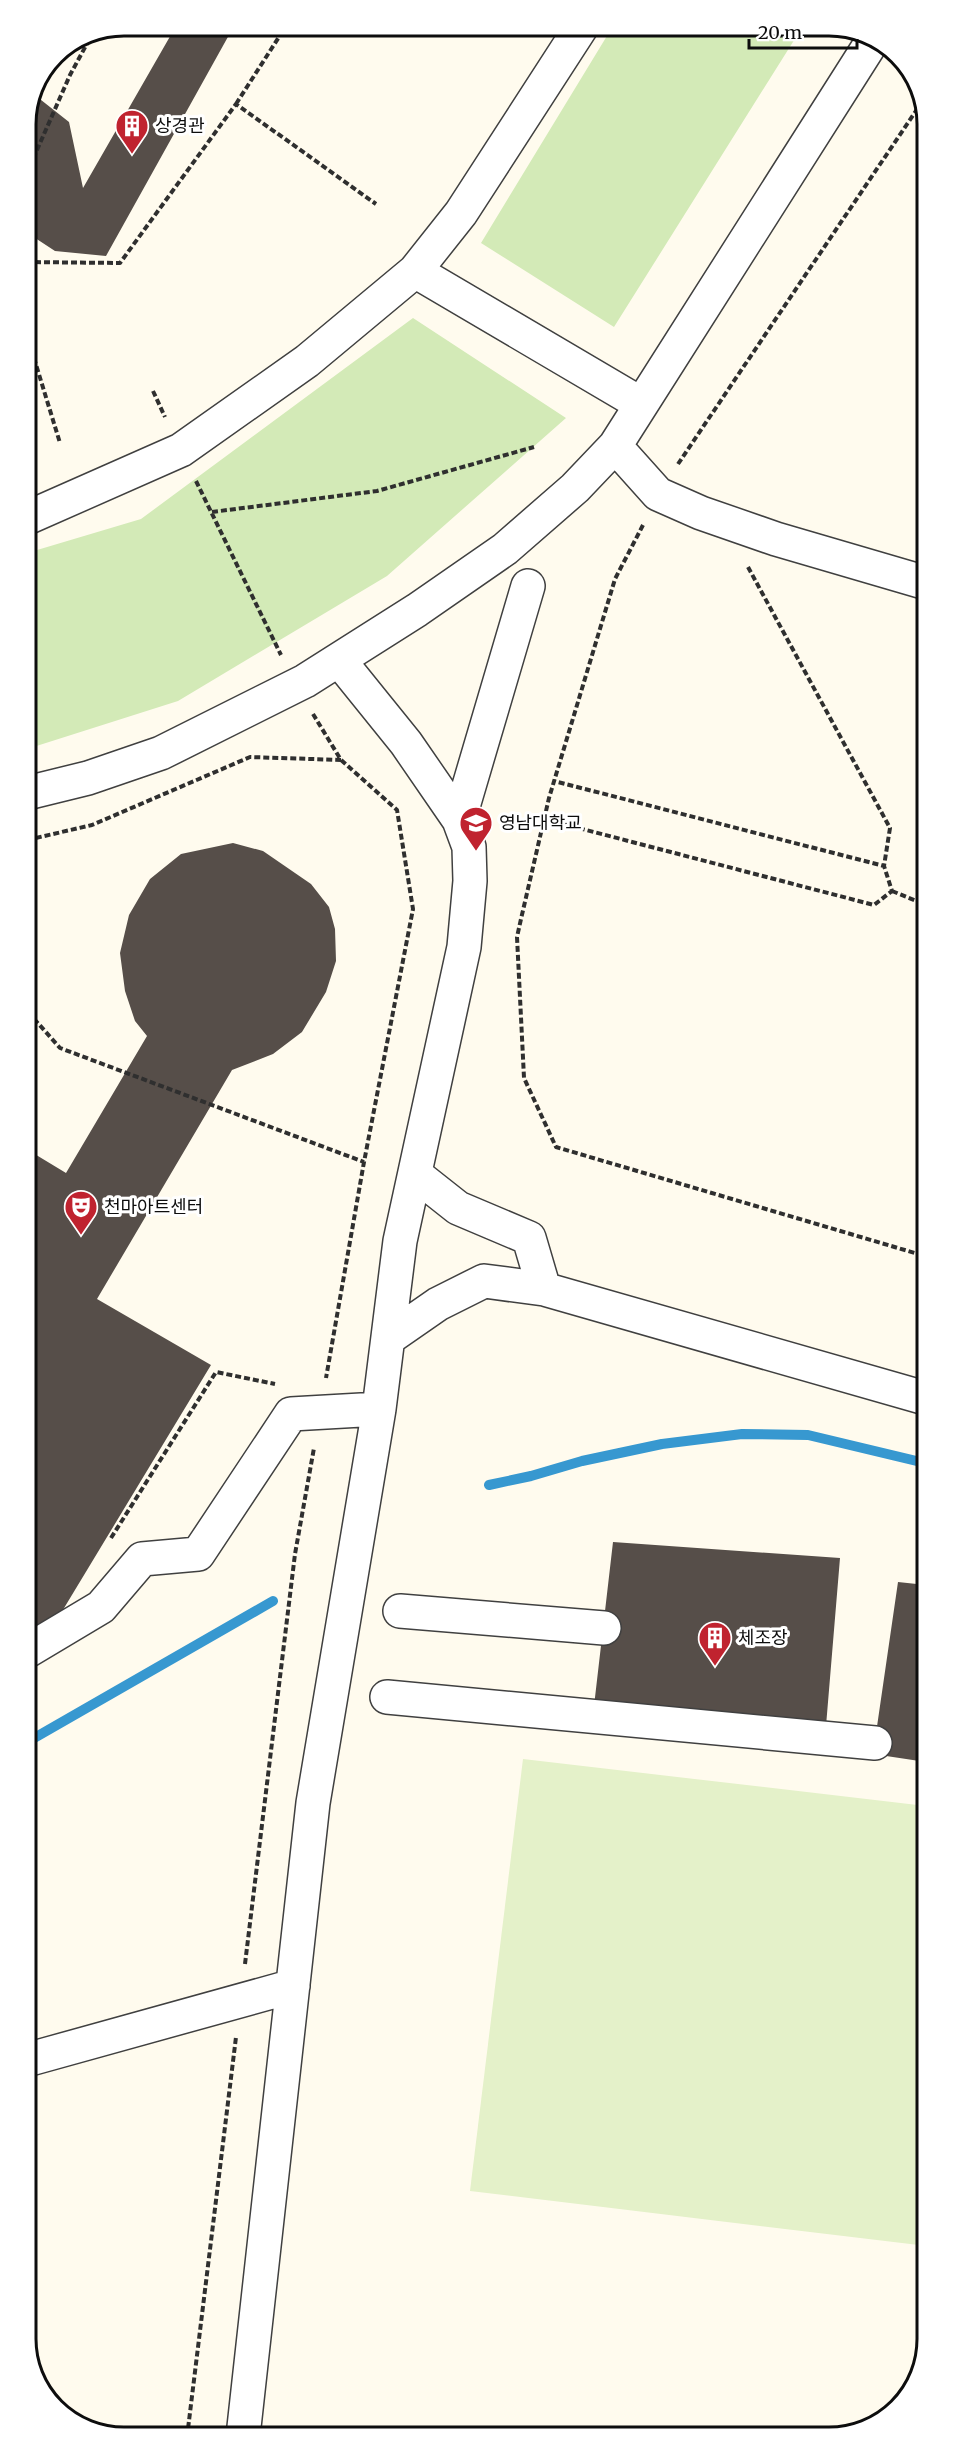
<svg xmlns="http://www.w3.org/2000/svg" width="953" height="2463" viewBox="0 0 953 2463" font-family="Merriweather,'Noto Sans KR',serif">
<style>
.green{fill:#d3eab7}
.pitch{fill:#e4f1c9}
.lines{fill:none;stroke-linecap:round;stroke-linejoin:round}
.stream{stroke:#3798d0;stroke-width:10}
.building{fill:#564e49}
.minor-casing{stroke:#404040;stroke-width:36}
.path{stroke:#2f2f2f;stroke-width:4;stroke-dasharray:6 3;stroke-linecap:butt}
.minor{stroke:#fff;stroke-width:33}
.labels{text-anchor:middle;stroke-width:6;stroke-linejoin:round;paint-order:stroke}
.poi-label{font-size:18px;fill:#0d0d0d;stroke:#fff;text-anchor:start}
.rim{fill:none;stroke:#0d0d0d;stroke-width:3}
</style>
<rect width="100%" height="100%" fill="#fffbee"/>
<!-- green -->
<path class="green" d="M613,26h190l-189,301 -133,-84z
M413,318l153,100 -179,158 -209,125 -151,48v-196l114,-34z"/>
<!-- pitch -->
<path class="pitch" d="M523,1759l403,47 1,440 -457,-55z"/>
<g class="lines">
<!-- stream -->
<path class="stream" d="M489,1485l42,-9 51,-15 80,-17 80,-10 66,1 117,28
M29,1741l244,-140"/>
</g>
<!-- building -->
<path class="building" d="M176,26h58l-128,230 -51,-5 -29,-19v-114l10,-22 33,26 14,66z
M233,843l30,8 48,33 18,23 6,22 1,32 -10,31 -24,40 -29,22 -41,16 -135,229 114,66 -182,301 -1,-516 38,23 81,-137 -12,-15 -10,-30 -5,-38 9,-38 21,-36 31,-25z
M924,1126h1v21l-7,-2z
M613,1542l227,16 -14,168 -232,-20z
M898,1582l28,3v177l-53,-8z"/>
<g class="lines">
<!-- minor casing -->
<g class="minor-casing">
<path id="minor" d="M415,271l226,133
M615,446l43,48 43,19 75,26 147,43
M27,518l154,-68 126,-89 108,-90 46,-58 121,-187
M27,793l61,-15 73,-25 144,-72 112,-71 88,-61 70,-61 40,-42 258,-406
M459,820l69,-234
M415,1174l43,34 71,30 15,51
M389,1338l49,-34 46,-23 60,8 381,109
M400,1611l204,17
M29,1650l72,-43 41,-48 56,-5 93,-140 88,-5
M387,1697l488,46
M30,2059l263,-73
M243,2436l70,-633 66,-394 21,-168 64,-294 6,-66 -1,-34 -10,-27 -53,-77 -67,-83"/>
</g>
<!-- path -->
<path class="path" d="M236,104l50,-78
M26,175l44,-100 19,-35
M26,262l94,1 116,-159 140,100
M26,332l34,111
M153,391l12,26
M678,464l244,-362
M196,481l85,174
M212,512l165,-21 157,-44
M643,525l-28,54 -66,219 -28,121 -4,18 7,141 32,69 369,109
M748,567l142,261 -6,38
M313,714l28,46 56,50 16,99 -49,253 -38,216
M544,819l330,86 18,-14 -8,-25 -330,-85
M27,840l65,-15 158,-68 91,3
M892,891l32,13
M28,1012l32,36 304,114
M111,1538l105,-166 59,12
M245,1964l50,-410 19,-106
M187,2437l49,-400"/>
<!-- minor -->
<use href="#minor" class="minor"/>
</g>
<!-- icons -->
<defs>
<g id="building-pin" transform="scale(1.725)"><path d="M0 17L-7.5 6A9.5 9.5 0 1 1 7.5 6Z" fill="#c0232f" stroke="#fff"/><path d="M-4-6H4V6H1V3H-1V6H-4ZM-2.5-4.3h1.7v1.8h-1.7ZM.8-4.3h1.7v1.8H.8ZM-2.5-1h1.7V.8h-1.7ZM.8-1h1.7V.8H.8Z" fill="#fff"/></g>
<g id="university-pin" transform="scale(1.725)"><path d="M0 17L-7.5 6A9.5 9.5 0 1 1 7.5 6Z" fill="#c0232f" stroke="#fff"/><path d="M0-5L7-2L0 1L-7-2ZM-4 1L0 2.5L4 1V4Q0 6-4 4Z" fill="#fff"/></g>
<g id="theatre-pin" transform="scale(1.725)"><path d="M0 17L-7.5 6A9.5 9.5 0 1 1 7.5 6Z" fill="#c0232f" stroke="#fff"/><path d="M-5-5.5Q0-4 5-5.5V0Q5 5 0 6Q-5 5-5 0ZM-3.3-2.5H-1v1.5H-3.3ZM1-2.5H3.3v1.5H1ZM-2.8 1Q0 5.5 2.8 1Z" fill="#fff"/></g>
</defs>
<g fill-rule="evenodd">
<use href="#building-pin" x="132" y="126"/>
<use href="#university-pin" x="476" y="823"/>
<use href="#theatre-pin" x="81" y="1207"/>
<use href="#building-pin" x="715" y="1638"/>
</g>
<g class="labels">
<!-- poi labels -->
<g class="poi-label">
<text x="155" y="132">상경관</text>
<text x="499" y="829">영남대학교</text>
<text x="104" y="1213">천마아트센터</text>
<text x="738" y="1644">체조장</text>
</g>
</g>
<!-- crop -->
<path d="M0 0H953V2463H0ZM124 36H829A88 88 0 0 1 917 124V2339A88 88 0 0 1 829 2427H124A88 88 0 0 1 36 2339V124A88 88 0 0 1 124 36Z" fill="#fff" fill-rule="evenodd"/>
<path class="rim" d="M124 36H829A88 88 0 0 1 917 124V2339A88 88 0 0 1 829 2427H124A88 88 0 0 1 36 2339V124A88 88 0 0 1 124 36Z"/>
<!-- scale -->
<path d="M749 39v9h108v-9" fill="none" stroke="#0d0d0d" stroke-width="3"/>
<text x="758" y="39" font-size="18" fill="#0d0d0d" stroke="#ffffff" stroke-width="4.5" paint-order="stroke">20 m</text>
</svg>
